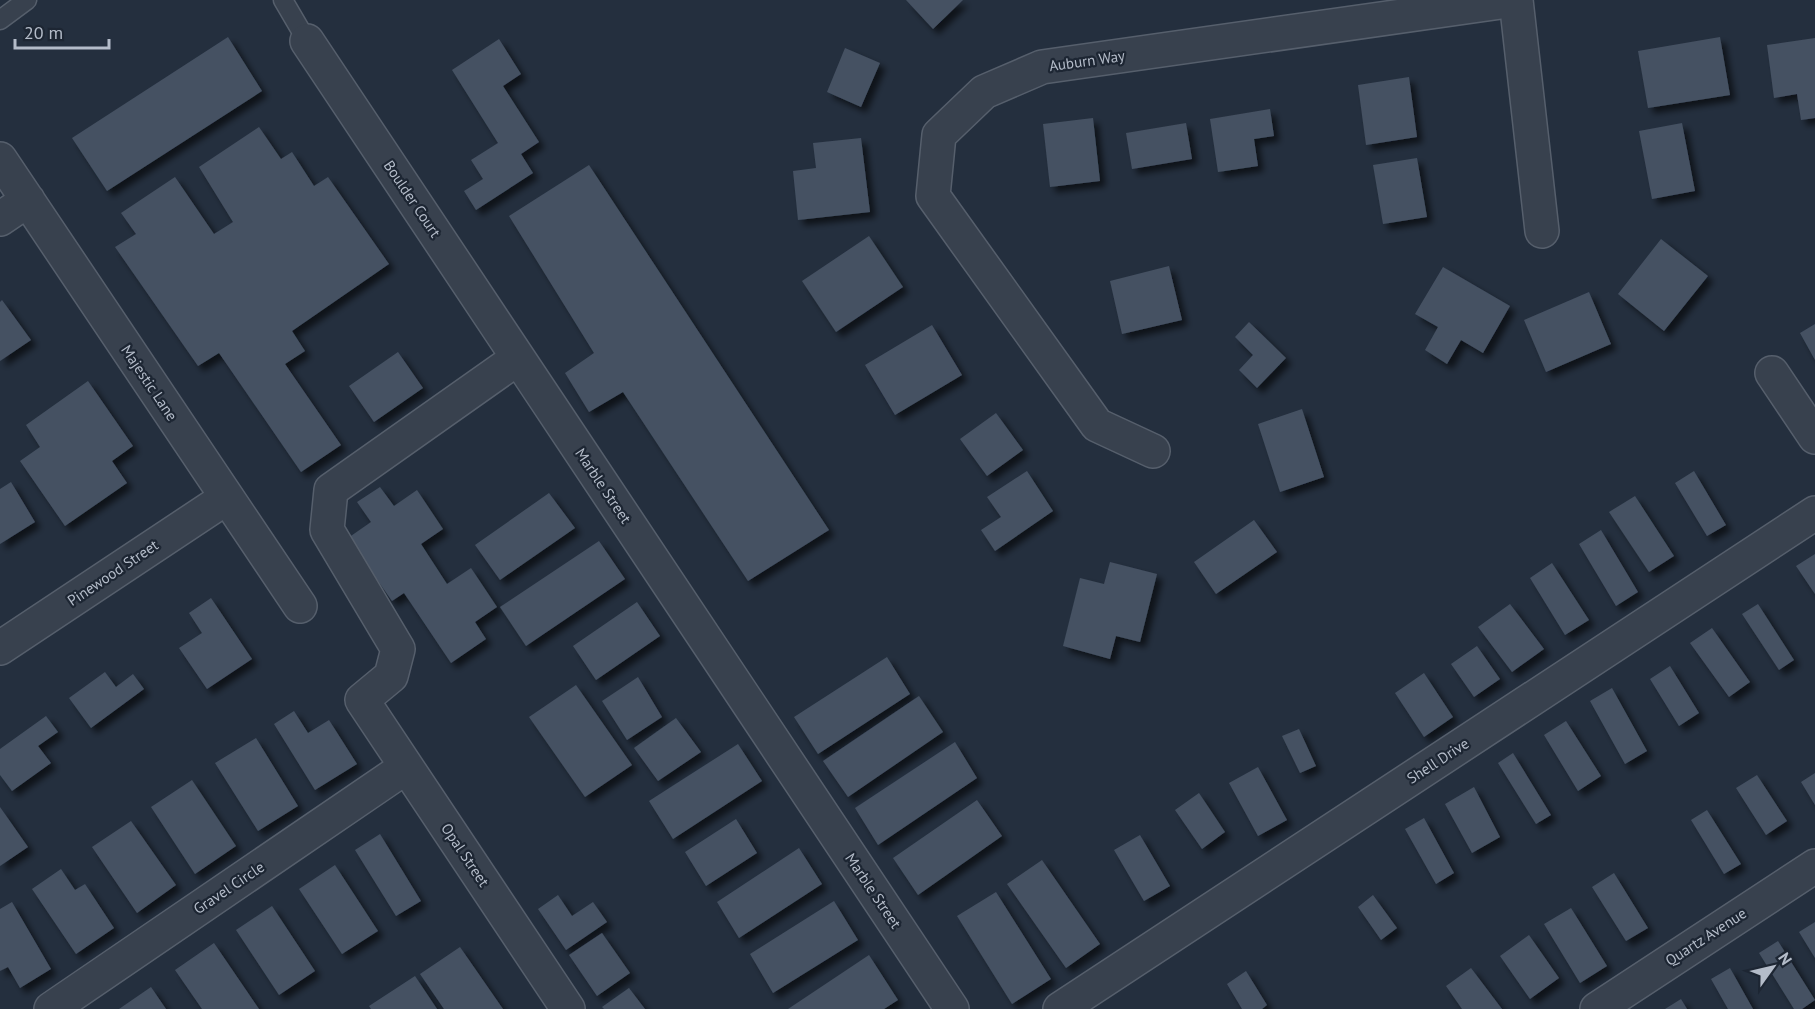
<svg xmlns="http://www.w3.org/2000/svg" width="1815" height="1009" viewBox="0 0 1815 1009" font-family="'PT Sans',sans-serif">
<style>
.building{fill:#455162;filter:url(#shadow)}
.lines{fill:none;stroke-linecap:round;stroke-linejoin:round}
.service-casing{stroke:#565f6c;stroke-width:21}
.minor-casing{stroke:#565f6c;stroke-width:36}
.service{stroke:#38414e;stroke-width:18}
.minor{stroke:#38414e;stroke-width:33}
.labels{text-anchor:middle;stroke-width:4.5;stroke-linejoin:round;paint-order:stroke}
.street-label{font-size:15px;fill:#b4bcc9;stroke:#1d2633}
</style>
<defs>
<filter id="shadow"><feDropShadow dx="5.5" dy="5.5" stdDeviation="3" flood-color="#0009"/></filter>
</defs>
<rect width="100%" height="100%" fill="#242f3e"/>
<!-- building -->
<path class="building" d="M906,0h57l-30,29z
M228,37l34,54 -155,100 -35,-53z
M1720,37l10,58 -82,13 -10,-57z
M1815,38v80l-14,2 -4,-26 -23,4 -7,-53z
M499,39l22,35 -18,12 36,56 -18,12 12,19 -57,37 -12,-19 19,-12 -12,-19 27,-17 -46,-73z
M845,48l35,15 -19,44 -34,-15z
M1409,77l8,60 -51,8 -8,-60z
M1270,109l4,27 -20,3 4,27 -40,6 -8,-53z
M1093,118l7,63 -50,6 -7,-63z
M1186,123l6,36 -60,10 -6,-36z
M1682,123l13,68 -43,8 -13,-68z
M259,127l22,32 11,-7 22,34 14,-9 61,87 -97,67 13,20 -20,13 56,81 -40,27 -82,-119 -21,13 -83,-119 21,-13 -15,-21 54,-36 39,57 19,-12 -34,-55z
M861,138l9,74 -72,8 -5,-49 23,-3 -3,-25z
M1417,158l10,59 -44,7 -10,-59z
M589,165l240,365 -81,51 -125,-189 -34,20 -24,-39 29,-20 -85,-137z
M869,236l34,51 -67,45 -34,-51z
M1661,239l47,37 -44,55 -46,-37z
M1169,266l13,54 -60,14 -12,-53z
M1443,267l67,39 -27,47 -22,-13 -14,24 -22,-14 13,-23 -23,-13z
M1589,292l22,52 -65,28 -22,-52z
M2,300l29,40 -31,21v-59z
M1249,322l37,36 -29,30 -18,-18 14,-15 -18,-18z
M1815,324v36l-15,-27z
M932,325l30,50 -67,40 -30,-50z
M398,352l25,36 -49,34 -25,-36z
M88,381l45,65 -21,15 15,22 -62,43 -45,-65 20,-14 -14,-22z
M1302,409l22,68 -44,15 -22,-68z
M996,413l27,37 -36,26 -27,-37z
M1027,471l26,40 -58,40 -14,-21 20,-13 -14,-20z
M1694,471l32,54 -19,11 -32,-53z
M11,482l24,40 -35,22v-55z
M380,487l14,19 23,-16 26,39 -22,15 26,40 24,-16 26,39 -22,15 11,17 -35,24 -47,-70 -12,8 -44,-63 23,-16 -14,-20z
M549,493l26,35 -75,52 -25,-35z
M1635,496l39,60 -25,16 -40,-60z
M1254,520l23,32 -61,42 -22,-32z
M1601,530l37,62 -22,14 -37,-62z
M599,541l26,38 -99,67 -26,-39z
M1815,554v40l-19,-28z
M1110,562l47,12 -17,68 -24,-6 -6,23 -47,-13 17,-68 24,6z
M1552,563l37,57 -24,15 -35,-57z
M211,598l41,61 -45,30 -28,-41 23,-15 -13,-20z
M637,602l23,34 -64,44 -23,-34z
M1510,604l34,45 -32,23 -34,-45z
M1758,604l36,56 -15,10 -37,-56z
M1712,628l38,54 -21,15 -39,-54z
M1477,646l23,33 -26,18 -23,-33z
M887,657l23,37 -92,60 -24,-37z
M1670,666l29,47 -20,13 -29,-47z
M105,672l11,15 17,-13 11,15 -53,39 -22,-30z
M1424,673l29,44 -29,20 -29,-44z
M638,677l24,40 -35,23 -25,-39z
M576,685l56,80 -47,32 -56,-80z
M1612,688l35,63 -22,13 -35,-63z
M919,696l24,36 -95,65 -25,-36z
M294,711l14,22 21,-13 28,44 -42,26 -41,-66z
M46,716l12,16 -20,14 13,17 -39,28 -12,-16v-26z
M676,718l25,34 -43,29 -24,-33z
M1566,721l35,55 -23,15 -34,-56z
M1299,729l17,37 -16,7 -18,-37z
M256,738l42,68 -40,25 -43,-68z
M955,742l22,36 -99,67 -23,-37z
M738,744l24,37 -89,58 -24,-38z
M1513,753l38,62 -15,9 -38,-61z
M1258,767l29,53 -29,16 -29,-53z
M1815,773v32l-14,-23z
M1757,775l30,46 -21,14 -30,-47z
M192,780l44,66 -41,28 -44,-67z
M1474,787l26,50 -28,16 -27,-49z
M1199,793l26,39 -23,17 -27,-39z
M977,800l25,36 -84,59 -25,-37z
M0,807l28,40 -28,19z
M1707,810l34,54 -17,10 -33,-54z
M1424,818l30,55 -18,11 -31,-55z
M736,819l21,34 -51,33 -21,-34z
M131,821l45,64 -39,28 -45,-66z
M380,834l41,67 -25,15 -41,-66z
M1140,835l30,51 -26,15 -30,-51z
M799,848l23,36 -83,54 -22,-36z
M1042,860l58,84 -34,24 -59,-84z
M335,865l43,66 -36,23 -43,-65z
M61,869l14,21 10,-6 29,44 -38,26 -44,-65z
M1614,873l34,55 -22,13 -34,-54z
M996,892l55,87 -39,25 -55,-88z
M558,895l14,21 21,-14 14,20 -41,28 -28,-41z
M1373,895l24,33 -16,12 -23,-33z
M834,901l24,39 -85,53 -23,-39z
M12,902l39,67 -31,19 -12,-21 -8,4v-62z
M272,906l43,65 -36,24 -43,-65z
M1571,908l36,58 -27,17 -36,-59z
M1815,922v36l-16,-26z
M602,933l28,40 -33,23 -28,-41z
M1529,935l30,43 -29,21 -30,-43z
M1778,941l37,59 -13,9h-8l-35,-56z
M214,943l45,66h-57l-27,-39z
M460,947l43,62h-59l-24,-35z
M869,955l29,45 -14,9h-96z
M1471,968l31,41h-40l-16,-23z
M1730,968l23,41h-25l-17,-30z
M1246,971l21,34 -5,4h-20l-15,-25z
M415,976l22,33h-66l-2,-3z
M151,987l15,22h-47z
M629,988l16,21h-41l-2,-2z
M1681,999l6,10h-22z"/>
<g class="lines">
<!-- service casing -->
<g class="service-casing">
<path id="service" d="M283,0l24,41
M0,20l27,-20"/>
</g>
<!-- minor casing -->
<g class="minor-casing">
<path id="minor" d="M1516,0l26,231
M307,41l645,968
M0,159l300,447
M0,219l28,-19
M518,358l-187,132 -4,40 71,119 -7,27 -29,24 206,309
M1772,373l43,64
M1153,451l-56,-26 -164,-229 6,-61 45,-43 58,-25 473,-67
M0,648l226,-150
M51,1009l355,-242
M1060,1009l755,-496
M1597,1009l218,-143"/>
</g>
<!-- service -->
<use href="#service" class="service"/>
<!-- minor -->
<use href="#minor" class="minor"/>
</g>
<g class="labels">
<!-- street labels -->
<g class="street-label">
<text transform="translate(1087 61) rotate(-8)" y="5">Auburn Way</text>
<text transform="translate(412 199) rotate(56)" y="5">Boulder Court</text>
<text transform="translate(149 383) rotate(56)" y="5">Majestic Lane</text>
<text transform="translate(603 486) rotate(56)" y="5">Marble Street</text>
<text transform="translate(113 573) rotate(-34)" y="5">Pinewood Street</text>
<text transform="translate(1438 761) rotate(-33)" y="5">Shell Drive</text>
<text transform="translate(465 855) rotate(56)" y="5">Opal Street</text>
<text transform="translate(229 888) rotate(-34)" y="5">Gravel Circle</text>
<text transform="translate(873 891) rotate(56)" y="5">Marble Street</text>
<text transform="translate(1706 937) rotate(-33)" y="5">Quartz Avenue</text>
</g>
</g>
<!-- north arrow -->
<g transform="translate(1773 967) rotate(56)" stroke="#1d2633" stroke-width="4.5" paint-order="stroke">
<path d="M0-4.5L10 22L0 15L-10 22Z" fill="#b4bcc9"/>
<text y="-9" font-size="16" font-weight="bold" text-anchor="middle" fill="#b4bcc9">N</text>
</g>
<!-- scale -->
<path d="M15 39v9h94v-9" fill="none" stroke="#b4bcc9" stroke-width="3"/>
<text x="24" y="39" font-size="18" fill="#b4bcc9" stroke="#1d2633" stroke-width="4.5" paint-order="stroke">20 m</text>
</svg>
